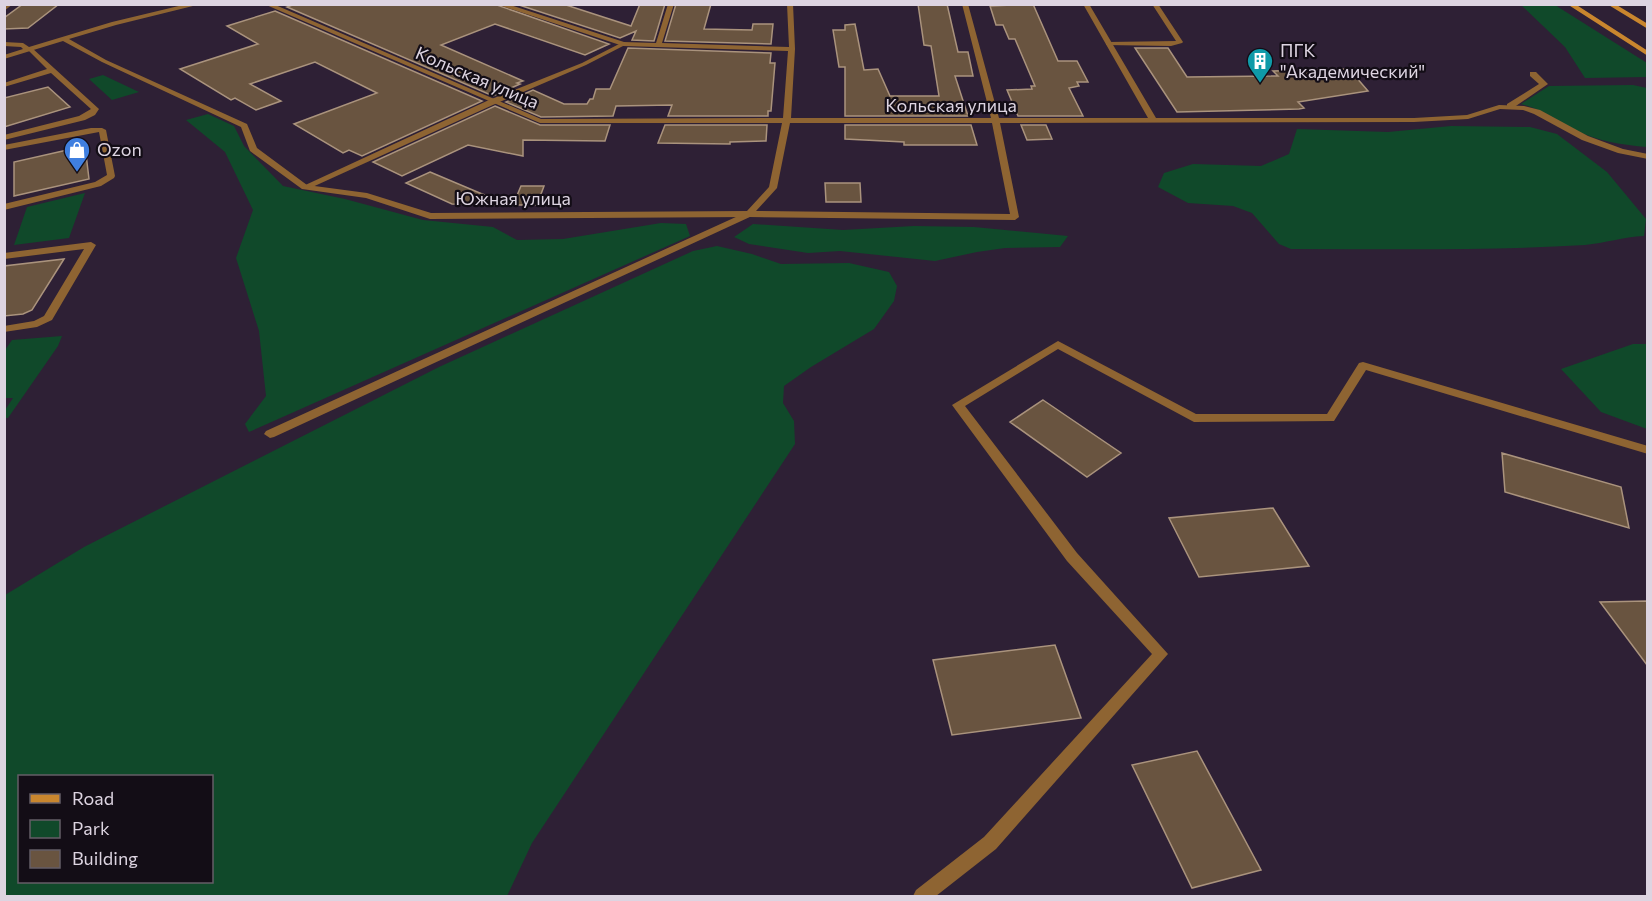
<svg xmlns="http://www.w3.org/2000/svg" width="1652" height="901" viewBox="0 0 1652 901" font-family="Commissioner,sans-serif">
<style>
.green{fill:#10492a;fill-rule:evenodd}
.building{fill:#695440;stroke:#aa937d;stroke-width:1.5}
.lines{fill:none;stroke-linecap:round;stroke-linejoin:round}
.service{fill:#8e6432;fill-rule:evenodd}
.minor{fill:#8e6432;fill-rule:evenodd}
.secondary{fill:#c9862e;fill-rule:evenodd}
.labels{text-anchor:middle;stroke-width:4.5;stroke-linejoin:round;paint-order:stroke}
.far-poi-label{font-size:18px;fill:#ddd4e1;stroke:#130d16;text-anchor:start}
.far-street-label{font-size:18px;fill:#ddd4e1;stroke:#130d16}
</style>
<rect width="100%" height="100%" fill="#2e2035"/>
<!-- green -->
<path class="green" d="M1521,5h34l92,58v14l-62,1 -20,-31z
M103,75l36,17 -27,8 -23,-21z
M1633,85l14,3v59c-24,-2 -50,-6 -72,-17 -18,-10 -34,-21 -54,-26l28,-18z
M208,114l26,12 10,20 39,40 62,13 78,21 70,7 24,13 46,-1 98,-16 25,1 4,12 -441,196 -4,-8 21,-28 -7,-65 -23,-73 17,-48 -28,-58 -39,-32z
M1451,126l79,1 27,7 50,38 39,47 -2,17c-21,1 -39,7 -59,9 -98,6 -196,4 -294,4l-12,-5 -27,-31 -19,-7 -45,-3 -30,-16 6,-14 29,-9 68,2 28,-12 8,-25 91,3z
M85,193l-16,45 -55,7 13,-38z
M753,224l90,6 71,-4 60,1 94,9 -8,11 -55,1 -28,4 -42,9 -95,-10 -32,2 -59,-9 -15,-7z
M717,246l35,8 29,10 68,-1 40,9 8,14 -3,15 -20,28 -63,38 -27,19 -1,17 11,18 1,23 -263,399 -25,53h-502v-301l79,-48 355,-180 254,-116zM20,776h192v106h-192z
M62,336l-4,10 -50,72h-3v-8l8,-12h-8v-48l7,-10z
M1633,344h14v85l-46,-17 -40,-43z"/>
<!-- building -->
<path class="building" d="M23,4h36l-31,24 -24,1v-11z
M295,4h199l115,40 -24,11 -90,-31 -54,21 82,36 -6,2 3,1 -27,12 -206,-89z
M516,4h47l68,22 9,-22h25l-11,37 -22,-1 4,-9 -16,7z
M676,4h35l-7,25 48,1 1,-6h20l-2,20 -106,-3z
M918,4h29l11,48h10l5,24h-18l13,40h-123v-49h-6l-6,-37h12v-5l10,-1 9,46 14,-1 12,27h49l-8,-50 -7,-1z
M1033,4l25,57h19l11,21h-11l2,4 -10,2 14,28h-65l-11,-26 25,-1 -1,-3h4l-20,-47h-6l-6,-14h-7l-6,-19z
M275,11l207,90 -120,55 -13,-6 -6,3 -49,-29 83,-31 -62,-31 -65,22 31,17 -25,9 -21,-12 -4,2 -51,-31 78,-25 -31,-18z
M628,48l143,5 -1,10h5l-4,48h-3v5h-100l4,-11 -56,1 -3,10 -72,1 -35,-15 27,-12 31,14h23l3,-5h3l3,-10h14z
M1135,48h33l19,29 91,-1 -5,-5 76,-2 19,22 -70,11 6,6 -5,1 -122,3z
M48,87l22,20 -66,20v-29z
M495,106l45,19h70l-5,16 -82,-1v16l-55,-11 -66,31 -29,-14z
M665,125h102l-1,16 -36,1v2l-72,-1z
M845,125h126l6,20h-73v-3l-59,-3z
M1021,125h25l6,14 -25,1z
M85,146l4,33 -75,17v-34z
M430,172l76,32 -1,1 -53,-1 -46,-21z
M825,183h35l1,19h-35z
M521,186h23l-7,19h-24z
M64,259l-32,51 -9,4 -19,2v-50z
M1043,400l78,53 -34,24 -77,-55z
M1502,453l119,34 8,41 -124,-36z
M1273,508l36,58 -110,11 -30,-59z
M1647,601v64l-47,-63z
M1055,645l26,73 -129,17 -19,-75z
M1197,751l64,119 -69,18 -60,-123z"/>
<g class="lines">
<!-- service -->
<path class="service" d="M6,4h7l-9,7z
M1152,4h6l25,38 -1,1 -11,3 -65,-1v-2l2,-1 68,-1z
M623,42l3,2 -1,1 -39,20 -91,39 -187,85 -7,-2 188,-87 93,-37z
M28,48h4l67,61 -4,6 -10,5 -81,20v-5l75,-19 12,-7 -40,-36 -47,14v-4l43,-14 -19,-19z
M1530,72h6l12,12 -35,24h-6v-4l32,-20 -9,-8z
M91,128h11l4,2 9,46 -1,2 -13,8 -97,24v-6l91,-22 12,-7 -8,-43 -95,18v-5z
M749,211l4,3 -1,2 -478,221 -4,1 -6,-4 2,-3z
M91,242l5,3 -44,75 -15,7 -33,5v-6l30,-5 10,-5 40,-67 -80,10v-6z
M1058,341l138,73h131l32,-51 4,-1 285,84v8l-282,-84 -32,51 -140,1 -136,-73 -93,57 112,147 91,101 -172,195 -60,47h-23l3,-6 68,-53 168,-183 -85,-93 -115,-156z"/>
<!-- minor -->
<path class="minor" d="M187,4h14l-85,21 -47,14 37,21 141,64 10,24 50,37 60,8 64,20 316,-2 22,-24 13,-64h-242l-276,-119h9l268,115 242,-1 5,-67 -165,-5 -127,-42h11l117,38 32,1 12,-39h6l-12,39 127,4 -2,-43h6l2,45 -4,69h200l-29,-114h6l31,114h149l-65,-114h6l67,114h258l53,-3 32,-10 25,1 16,4 48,26 35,13 25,5v5l-30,-6 -36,-13 -48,-26 -11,-4 -23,-1 -32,10 -54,3 -414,1 19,94 -4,3 -266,-3 -319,2 -64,-21 -64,-9 -52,-38 -9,-24 -139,-65 -39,-21 -59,18v-4l19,-6 -2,-2 -17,-1v-4l19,1 6,4 83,-25zM790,123h202l18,91 -254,-3 21,-23z"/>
<!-- secondary -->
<path class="secondary" d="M1567,4h8l73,47v5z
M1607,4h8l33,20v5z"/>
</g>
<!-- icons -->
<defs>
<g id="building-pin" transform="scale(1.35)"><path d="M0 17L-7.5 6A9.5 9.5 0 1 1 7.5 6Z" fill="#0f9aa8" stroke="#130d16"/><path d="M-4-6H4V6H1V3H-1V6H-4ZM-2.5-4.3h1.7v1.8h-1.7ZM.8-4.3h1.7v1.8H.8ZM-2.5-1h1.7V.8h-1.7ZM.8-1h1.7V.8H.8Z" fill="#fff"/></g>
<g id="shop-pin" transform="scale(1.35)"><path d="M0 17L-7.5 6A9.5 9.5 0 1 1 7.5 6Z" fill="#3f7fe0" stroke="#130d16"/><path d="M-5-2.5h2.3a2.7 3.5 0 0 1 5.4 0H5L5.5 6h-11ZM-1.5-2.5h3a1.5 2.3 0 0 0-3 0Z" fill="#fff"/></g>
</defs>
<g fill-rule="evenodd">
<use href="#building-pin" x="1260" y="61"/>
<use href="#shop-pin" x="77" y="150"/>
</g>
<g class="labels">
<!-- far-poi labels -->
<g class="far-poi-label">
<text x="1280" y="57">ПГК<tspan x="1280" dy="21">"Академический"</tspan></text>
<text x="97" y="156">Ozon</text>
</g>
<!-- far-street labels -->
<g class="far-street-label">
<text transform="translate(477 78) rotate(23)" y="6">Кольская улица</text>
<text x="951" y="112">Кольская улица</text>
<text x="513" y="205">Южная улица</text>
</g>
</g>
<!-- border -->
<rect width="1652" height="901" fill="none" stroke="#ddd4e1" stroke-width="12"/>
<!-- legend -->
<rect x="18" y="775" width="195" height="108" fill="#130d16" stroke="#645d67" stroke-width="1.5"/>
<rect x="30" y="794" width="30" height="9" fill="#c9862e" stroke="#645d67" stroke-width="1.5"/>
<text x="72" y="805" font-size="18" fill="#ddd4e1">Road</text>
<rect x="30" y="820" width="30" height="18" fill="#10492a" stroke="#645d67" stroke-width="1.5"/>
<text x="72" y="835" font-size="18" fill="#ddd4e1">Park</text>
<rect x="30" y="850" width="30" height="18" fill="#695440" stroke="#645d67" stroke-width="1.5"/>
<text x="72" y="865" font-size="18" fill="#ddd4e1">Building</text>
</svg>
